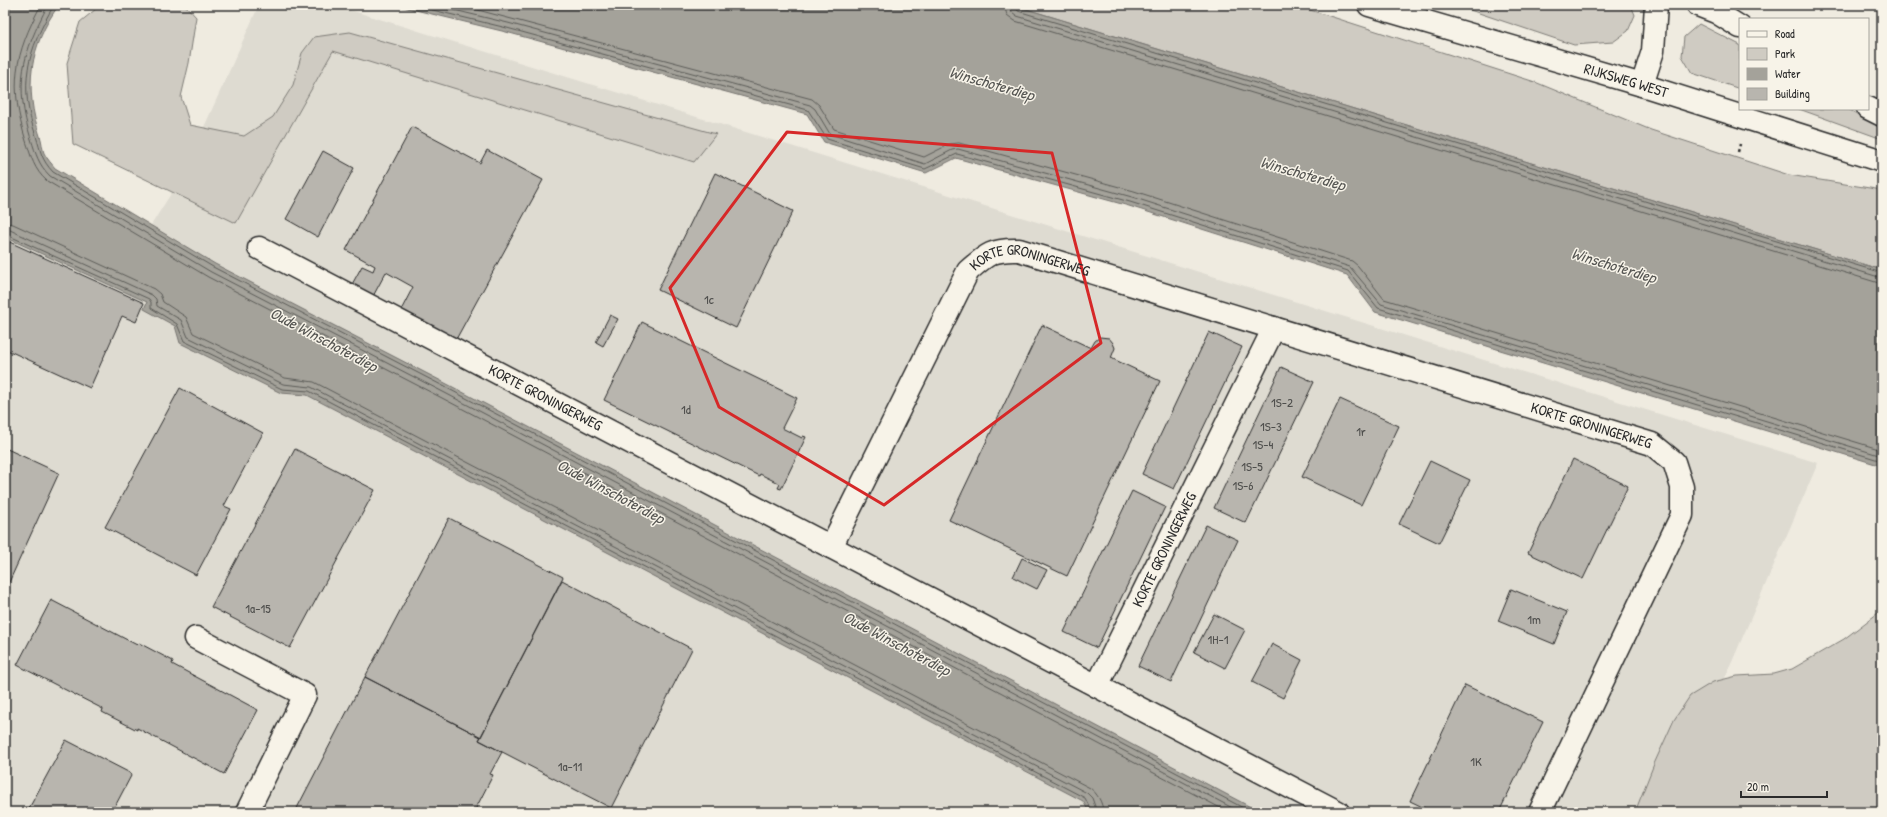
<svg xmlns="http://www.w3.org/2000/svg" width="1887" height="817" viewBox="0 0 1887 817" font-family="'Patrick Hand',sans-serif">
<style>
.built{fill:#dedbd1}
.green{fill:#cfcbc2;stroke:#7d7b76}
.water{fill:#a4a29a;stroke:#74726e}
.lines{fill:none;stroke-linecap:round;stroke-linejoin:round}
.shore{stroke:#5b5b57;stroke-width:1}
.building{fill:#b8b5ae;stroke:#2b2b2b}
.minor-casing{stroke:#2b2b2b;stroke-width:25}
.major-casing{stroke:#2b2b2b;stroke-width:25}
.path{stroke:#2b2b2b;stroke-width:2.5;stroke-dasharray:3 3;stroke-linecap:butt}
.minor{stroke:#f7f3e8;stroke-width:22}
.major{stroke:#f7f3e8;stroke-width:22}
.marked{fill:none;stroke:#d62828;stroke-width:3;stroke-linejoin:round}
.labels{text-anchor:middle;stroke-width:3;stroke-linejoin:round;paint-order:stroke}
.number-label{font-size:13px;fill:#4e4e4c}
.street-label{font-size:15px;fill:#2b2b2b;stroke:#f7f3e8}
.water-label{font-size:16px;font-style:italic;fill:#555552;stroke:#f7f3e8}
</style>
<rect width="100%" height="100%" fill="#efebe0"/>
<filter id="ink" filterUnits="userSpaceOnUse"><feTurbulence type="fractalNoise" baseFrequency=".025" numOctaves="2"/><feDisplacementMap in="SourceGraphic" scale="8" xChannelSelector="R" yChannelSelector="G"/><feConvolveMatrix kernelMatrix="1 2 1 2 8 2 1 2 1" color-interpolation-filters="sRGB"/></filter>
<g filter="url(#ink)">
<!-- built -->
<path class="built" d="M259,5h75l1484,458 -151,349h-1662v-591l140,14 37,-59z"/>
<!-- green -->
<path class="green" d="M101,5h84l11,12 -7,46 -8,34 9,28 54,11 29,-19 20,-32 9,-32 12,-16 36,-5 366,102 -22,28 -361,-111 -97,172 -163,-79 -6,-81 13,-41z
M1013,5h279l28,8 215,69 116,48 138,45 93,15v80z
M1455,5h176l4,10 -7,16 -15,11 -39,3z
M1699,24l41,21v44l-48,-16 -10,-17 2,-19z
M1799,109h49l34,19v11z
M1882,610v202h-247l19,-48 20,-44 16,-24 23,-14 24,-6 37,-2 18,-5 52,-30z"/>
<!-- water -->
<path class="water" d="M5,5h54c-30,41 -35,83 -19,131 2,5 2,12 4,17 3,6 8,11 11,15l160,96 234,121 811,427h-171l-6,-11 -776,-406 -26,-2 -101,-50 -5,-17 -31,-17 3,-7 -142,-65z
M395,5h618l869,265v196l-507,-154 -28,-37 -218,-69 -173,-48 -30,15 -102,-31 -17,-28 -301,-82z"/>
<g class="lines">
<!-- shore -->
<path class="shore" d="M41,5c-27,50 -32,81 -15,136 5,15 8,29 21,40l161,96 234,121 786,414
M48,5c-26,49 -34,79 -17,134 5,15 7,25 19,37l161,96 234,121 795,419
M54,5c-27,46 -36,80 -18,131 5,16 5,23 17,36l160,95 234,121 804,424
M412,5l95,23 301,82 19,29 98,30 32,-15 173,48 218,69 30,37 504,153
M433,5l75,18 302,82 5,4 15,25 95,30 27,-14 6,-1 174,48 218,70 31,37 501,152
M459,5l353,94 7,6 15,24 90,28 26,-13 9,-1 175,48 218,70 6,5 26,33 498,151
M1004,5l3,10 8,6 867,263
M1010,5l2,7 5,4 865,262
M1015,5l3,6 864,262
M5,223l8,1 141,65 6,5 3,8 23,15 7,16 92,45 29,4 776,406c7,5 13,15 13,24
M5,229l5,1 142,65 4,4 1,7 24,14 7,17 95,47 28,3 776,406 5,5 5,14
M5,234l144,65 2,3v6l26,16 7,17 98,48 27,2 776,407 7,14"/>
</g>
<!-- building -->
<path class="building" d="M412,127l68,36 7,-13 56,30 -89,163 -55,-29 14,-27 -27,-15 -15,28 -21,-12 12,-22 11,5 2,-5 -29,-16z
M323,151l31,17 -36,69 -32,-18z
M715,173l78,38 -57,117 -78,-38z
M5,240l139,63 -8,19 -14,-6 -32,72 -85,-39z
M610,315l8,4 -15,27 -7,-4z
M642,322l155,76 -15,30 20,10 1,-2 3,1 -25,52 -3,-1 2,-4 -20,-10 -1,2 -155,-76z
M1042,325l49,23 4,-7 5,-4 9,1 4,5 2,5 -4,10 49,23 -93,195 -118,-56z
M1209,332l33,15 -68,142 -32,-15z
M1281,367l33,15 -68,141 -32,-15z
M180,388l83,45 -39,73 7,3 -35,66 -91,-48z
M1340,399l59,27 -38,79 -59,-28z
M5,448l54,25 -54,118z
M295,449l80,41 -85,158 -79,-41z
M1573,459l55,27 -45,93 -55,-26z
M1430,461l40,19 -31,63 -40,-19z
M1132,491l33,16 -68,141 -33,-16z
M449,518l114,59 -82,160 -116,-60z
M1206,525l32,15 -67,142 -33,-16z
M1022,558l25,12 -10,19 -24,-12z
M562,580l130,69 -81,159 -132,-68z
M1511,589l56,23 -13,32 -56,-23z
M51,600l86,45 2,-2 34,18 -1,3 86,46 -34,64 -87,-46v2l-35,-18 1,-3 -86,-44z
M1214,614l31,16 -20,38 -31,-16z
M1272,644l30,16 -19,38 -31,-16z
M365,677l116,60 -2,3 23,12 -12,22 3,1 -19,37h-179z
M1465,685l78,37 -44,90h-66l-23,-11z
M66,740l66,34 -20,38h-85z"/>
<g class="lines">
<!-- minor casing -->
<g class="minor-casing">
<g id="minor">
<path d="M1698,5l18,7 24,15"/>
<path d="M1642,85l11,-34 3,-46"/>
<path d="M1868,108l14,7"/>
<path id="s1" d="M259,248l1079,564"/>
<path id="s2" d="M831,547l137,-276c19,-17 25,-22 51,-21l633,194 22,18 8,25v28l-142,297"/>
<path d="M196,638l109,57 -58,117"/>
<path id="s3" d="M1097,686l177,-358"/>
</g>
</g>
<!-- major casing -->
<g class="major-casing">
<g id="major">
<path id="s4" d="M1369,5l273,80 240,76"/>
</g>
</g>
<!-- path -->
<path class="path" d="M1738,152l2,-8"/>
<!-- minor -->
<use href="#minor" class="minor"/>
<!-- major -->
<use href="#major" class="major"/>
</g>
</g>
<!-- marked area -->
<path class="marked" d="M787,132l265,21 49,190 -217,162 -165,-98 -49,-119z"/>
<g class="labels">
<!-- number labels -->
<g class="number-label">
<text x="709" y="304">1c</text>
<text x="1282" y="407">1S-2</text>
<text x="686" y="414">1d</text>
<text x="1271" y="431">1S-3</text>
<text x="1361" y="436">1r</text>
<text x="1263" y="449">1S-4</text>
<text x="1252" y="471">1S-5</text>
<text x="1243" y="490">1S-6</text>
<text x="258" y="613">1a-15</text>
<text x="1534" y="624">1m</text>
<text x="1218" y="644">1H-1</text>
<text x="1476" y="766">1K</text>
<text x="570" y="771">1a-11</text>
</g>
<!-- street labels -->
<g class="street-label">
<text dy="5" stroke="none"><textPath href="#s4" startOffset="268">RIJKSWEG WEST</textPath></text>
<text dy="5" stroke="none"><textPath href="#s2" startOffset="376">KORTE GRONINGERWEG</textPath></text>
<text dy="5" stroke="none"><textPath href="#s1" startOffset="323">KORTE GRONINGERWEG</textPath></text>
<text dy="5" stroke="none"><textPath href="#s2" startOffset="964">KORTE GRONINGERWEG</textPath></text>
<text dy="5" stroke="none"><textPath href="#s3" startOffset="152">KORTE GRONINGERWEG</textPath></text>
</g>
<!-- water labels -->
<g class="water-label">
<text transform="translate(992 83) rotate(16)" y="6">Winschoterdiep</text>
<text transform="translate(1303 173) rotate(16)" y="6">Winschoterdiep</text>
<text transform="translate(1614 265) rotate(17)" y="6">Winschoterdiep</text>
<text transform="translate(324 339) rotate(28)" y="6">Oude Winschoterdiep</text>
<text transform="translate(611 491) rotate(28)" y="6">Oude Winschoterdiep</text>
<text transform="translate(897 643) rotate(28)" y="6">Oude Winschoterdiep</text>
</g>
</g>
<!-- margin -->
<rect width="1887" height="817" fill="none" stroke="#f7f3e8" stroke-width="20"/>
<rect x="10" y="10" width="1867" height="797" fill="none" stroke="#2b2b2b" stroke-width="1.5" filter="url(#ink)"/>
<!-- legend -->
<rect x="1739" y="18" width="130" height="92" fill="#f7f3e8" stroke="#a5a39c"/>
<rect x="1747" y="31" width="20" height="6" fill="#f7f3e8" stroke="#a5a39c"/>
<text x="1775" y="38" font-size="12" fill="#2b2b2b">Road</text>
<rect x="1747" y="48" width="20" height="12" fill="#cfcbc2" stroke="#a5a39c"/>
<text x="1775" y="58" font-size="12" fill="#2b2b2b">Park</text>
<rect x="1747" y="68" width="20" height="12" fill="#a4a29a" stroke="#a5a39c"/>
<text x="1775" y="78" font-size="12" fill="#2b2b2b">Water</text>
<rect x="1747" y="88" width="20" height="12" fill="#b8b5ae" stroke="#a5a39c"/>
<text x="1775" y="98" font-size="12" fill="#2b2b2b">Building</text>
<!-- scale -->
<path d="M1741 791v6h86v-6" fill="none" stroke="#2b2b2b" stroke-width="2"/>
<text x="1747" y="791" font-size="12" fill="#2b2b2b" stroke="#f7f3e8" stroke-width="3" paint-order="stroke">20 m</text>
</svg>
